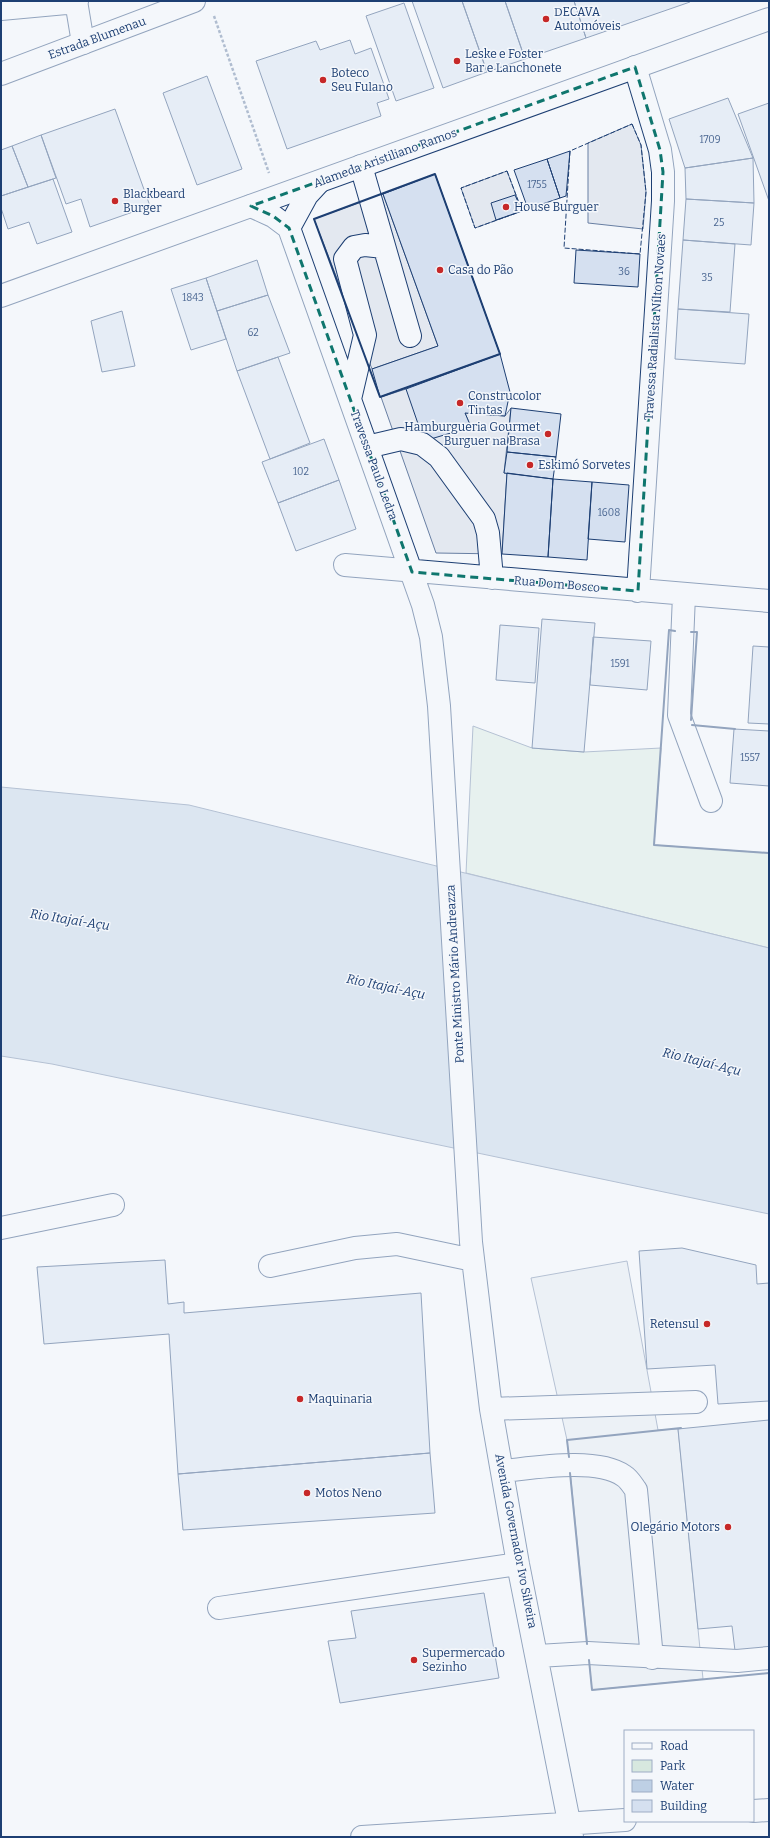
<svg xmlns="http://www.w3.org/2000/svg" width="770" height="1838" viewBox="0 0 770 1838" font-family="Bitter,serif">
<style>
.green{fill:#d7e8df;stroke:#687fa3}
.parking{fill:#e3e8f0;stroke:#687fa3}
.water{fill:#bed0e5;stroke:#687fa3}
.building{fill:#d5e0f0;stroke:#1d3f73}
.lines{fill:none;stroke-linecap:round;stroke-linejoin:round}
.minor-casing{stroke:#1d3f73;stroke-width:24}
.major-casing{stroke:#1d3f73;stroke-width:24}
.path{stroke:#5e769c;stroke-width:2.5;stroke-dasharray:3 2;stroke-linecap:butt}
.minor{stroke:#f4f7fb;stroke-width:22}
.major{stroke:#f4f7fb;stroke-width:22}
.fence{stroke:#1d3f73;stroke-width:1;stroke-dasharray:5 2;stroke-linecap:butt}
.wall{stroke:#1d3f73;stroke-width:2}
.marked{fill:none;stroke:#0f766e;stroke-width:3;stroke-dasharray:8 5;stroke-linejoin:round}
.poi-dot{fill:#c62828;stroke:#f4f7fb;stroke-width:1.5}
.labels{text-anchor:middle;stroke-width:3;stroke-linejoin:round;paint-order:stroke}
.number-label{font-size:10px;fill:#4b6792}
.poi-label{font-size:12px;fill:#1d3f73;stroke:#f4f7fb;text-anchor:start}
.street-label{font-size:12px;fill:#1d3f73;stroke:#f4f7fb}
.water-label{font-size:13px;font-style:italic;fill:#1d3f73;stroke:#f4f7fb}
</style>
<rect width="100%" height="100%" fill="#f4f7fb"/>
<!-- green -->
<path class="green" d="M473,726l59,22 52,4 77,-4 -7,97 115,8v95l-303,-75z"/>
<!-- parking -->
<path class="parking" d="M632,124l9,21 5,47 -3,37 -55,-6v-80z
M507,171l15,40 -47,17 -14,-40z
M383,194l55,152 -66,23 -58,-150z
M406,389l65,38 -6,-14 40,3 6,-8 -7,65h3l-5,81 -66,-1 -55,-156z
M627,1261l31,169 20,-1 25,250 -111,11 -25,-250 -36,-162z"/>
<!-- water -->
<path class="water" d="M1,787l188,18 580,143v266l-717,-150 -51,-8z"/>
<!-- building -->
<path class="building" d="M412,1h50l25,71 -44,16z
M462,1h43l20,58 -38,13z
M505,1h69l12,37 -61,21z
M574,1h116v1l-104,36z
M404,3l30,85 -38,13 -30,-85z
M350,40l5,14 16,-6 18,51 -12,4 4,13 -94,33 -31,-88 60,-20 4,9z
M207,76l35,93 -45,16 -34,-92z
M728,98l25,60 -68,10 -16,-49z
M769,103v98l-31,-87z
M115,109l35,97 -60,21 -9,-28 -15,5 -25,-69z
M41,135l15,43 -28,9 -16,-41z
M12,146l16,41 -27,9v-46z
M570,151l-4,45 -6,2 -13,-39z
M753,158l1,45 -68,-4 -1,-31z
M547,159l13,39 -32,11 -14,-39z
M435,174l65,180 -120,43 -8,-28 66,-23 -55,-152z
M53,179l19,53 -35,12 -8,-22 -21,7 -7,-21v-12z
M515,195l7,16 -26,9 -5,-17z
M686,199l68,4 -3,42 -68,-5z
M683,240l52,4 -5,68 -52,-3z
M576,250l64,4 -2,33 -64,-4z
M257,260l11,35 -51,16 -11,-33z
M206,278l20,61 -35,11 -20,-61z
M268,295l22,58 -53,18 -20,-60z
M678,309l71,5 -4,50 -70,-5z
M122,311l13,55 -33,6 -11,-51z
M500,354l10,38 -5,24 -40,-3 6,14 -47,14 -18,-52z
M278,357l32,86 -40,16 -33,-88z
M511,408l50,6 -5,43 -49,-5z
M324,439l15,41 -61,23 -16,-41z
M507,452l49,5 -3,22 -49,-6z
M507,473l46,6 -5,78 -46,-3z
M553,479l39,3 -5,78 -39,-3z
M339,480l17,49 -60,22 -18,-48z
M592,482l37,3 -4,57 -37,-3z
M542,619l53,4 -11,129 -52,-4z
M500,625l39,3 -4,55 -39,-3z
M593,637l58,4 -4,49 -57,-5z
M753,646l16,1v77l-21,-1z
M734,729l35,2v55l-39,-3z
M682,1248l74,17 1,19 12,-1v118l-51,3 -3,-39 -68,4 -8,-118z
M165,1260l3,44 16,-2v11l237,-20 9,160 -252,21 -9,-140 -125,10 -7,-77z
M769,1420v235l-33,4 -4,-33 -34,3 -20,-200z
M430,1453l5,60 -252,17 -5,-56z
M484,1593l15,85 -159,25 -12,-62 28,-3 -5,-27z"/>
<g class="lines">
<!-- minor casing -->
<g class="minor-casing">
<path id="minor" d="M76,1l7,42
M1,9l76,-7
M635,67l25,83 3,22v29l-25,390
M361,166l49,170
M251,206l22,10 16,12 134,377 8,32 8,69 32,536 20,167 27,155 54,273
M289,228l18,-33 12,-13
M350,399l15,-64 -20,-76 9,-12 11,-2 19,2
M367,447l34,-8 21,5 17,13 45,62 4,14 4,45
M345,565l424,36
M684,595l-5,120 32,86
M1,1228l112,-23
M270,1266l85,-18 42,-4 76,16
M491,1409l205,-7
M503,1471c31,-3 94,-14 121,5 5,3 9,10 12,14l16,168
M219,1608l299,-44
M538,1656l50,-3 149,8 32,-3
M753,1811l16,-1
M362,1837l263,-17"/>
</g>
<!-- major casing -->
<g class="major-casing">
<path id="major" d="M1,74l193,-73
M1,296l768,-277"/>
</g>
<!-- path -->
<path class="path" d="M214,16l55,157"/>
<!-- minor -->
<use href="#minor" class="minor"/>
<!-- major -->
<use href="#major" class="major"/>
<!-- fence -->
<path class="fence" d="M632,124l9,21 5,47 -6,62 -76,-6 6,-97z
M507,171l15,40 -47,17 -14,-40z"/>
<!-- wall -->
<path class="wall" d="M435,174l65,180 -120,43 -66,-178z
M675,631l-6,-1 -15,215 115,8
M691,632h6l-6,88
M692,725l43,4
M569,1457l-2,-17 114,-12
M570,1473l17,171
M589,1660l3,30 177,-17"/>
</g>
<!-- marked area -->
<path d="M0 0H770V1838H0ZM635,67l25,83 3,22 -25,419 -226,-19 -123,-344 -16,-12 -22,-10z" fill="#f4f7fb" fill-opacity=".55" fill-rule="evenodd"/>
<path class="marked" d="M635,67l25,83 3,22 -25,419 -226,-19 -123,-344 -16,-12 -22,-10z"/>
<!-- markers -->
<g class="poi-dot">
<circle cx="546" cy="19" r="4"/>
<circle cx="457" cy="61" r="4"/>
<circle cx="323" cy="80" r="4"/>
<circle cx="115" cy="201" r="4"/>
<circle cx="506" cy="207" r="4"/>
<circle cx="440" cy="270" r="4"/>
<circle cx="460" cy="403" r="4"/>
<circle cx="548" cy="434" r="4"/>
<circle cx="530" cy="465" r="4"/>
<circle cx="707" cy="1324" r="4"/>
<circle cx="300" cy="1399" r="4"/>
<circle cx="307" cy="1493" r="4"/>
<circle cx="728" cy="1527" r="4"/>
<circle cx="414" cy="1660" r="4"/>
</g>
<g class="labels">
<!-- number labels -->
<g class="number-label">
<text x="710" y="143">1709</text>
<text x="537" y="188">1755</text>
<text x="719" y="226">25</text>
<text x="624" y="275">36</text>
<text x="707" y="281">35</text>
<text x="193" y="301">1843</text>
<text x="253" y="336">62</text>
<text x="301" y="475">102</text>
<text x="609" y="516">1608</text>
<text x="620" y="667">1591</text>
<text x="750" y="761">1557</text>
</g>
<!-- poi labels -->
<g class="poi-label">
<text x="554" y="16">DECAVA<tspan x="554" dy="14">Automóveis</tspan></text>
<text x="465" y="58">Leske e Foster<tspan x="465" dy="14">Bar e Lanchonete</tspan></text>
<text x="331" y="77">Boteco<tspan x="331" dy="14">Seu Fulano</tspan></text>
<text x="123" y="198">Blackbeard<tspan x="123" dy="14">Burger</tspan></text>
<text x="514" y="211">House Burguer</text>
<text x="448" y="274">Casa do Pão</text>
<text x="468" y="400">Construcolor<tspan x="468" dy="14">Tintas</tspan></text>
<text x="540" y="431" text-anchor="end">Hamburgueria Gourmet<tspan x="540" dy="14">Burguer na Brasa</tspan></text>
<text x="538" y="469">Eskimó Sorvetes</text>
<text x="699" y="1328" text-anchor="end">Retensul</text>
<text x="308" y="1403">Maquinaria</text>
<text x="315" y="1497">Motos Neno</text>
<text x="720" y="1531" text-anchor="end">Olegário Motors</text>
<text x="422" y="1657">Supermercado<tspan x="422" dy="14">Sezinho</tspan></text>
</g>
<!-- street labels -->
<g class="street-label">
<text transform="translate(97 38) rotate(-20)" y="4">Estrada Blumenau</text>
<text transform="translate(385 158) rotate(-20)" y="4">Alameda Aristiliano Ramos</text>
<text transform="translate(655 327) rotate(-86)" y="4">Travessa Radialista Nílton Novaes</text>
<text transform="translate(374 465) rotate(70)" y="4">Travessa Paulo Ledra</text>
<text transform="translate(557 584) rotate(5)" y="4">Rua Dom Bosco</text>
<text transform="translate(455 974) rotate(-93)" y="4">Ponte Ministro Mário Andreazza</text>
<text transform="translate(516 1541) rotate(79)" y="4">Avenida Governador Ivo Silveira</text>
</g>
<!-- water labels -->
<g class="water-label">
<text transform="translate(70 919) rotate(9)" y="5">Rio Itajaí-Açu</text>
<text transform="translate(386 986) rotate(12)" y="5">Rio Itajaí-Açu</text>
<text transform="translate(702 1061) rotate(14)" y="5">Rio Itajaí-Açu</text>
</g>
</g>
<!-- border -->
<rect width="770" height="1838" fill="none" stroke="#1d3f73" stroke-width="4"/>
<!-- legend -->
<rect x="624" y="1730" width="130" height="92" fill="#f4f7fb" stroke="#9eadc5"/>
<rect x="632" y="1743" width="20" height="6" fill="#f4f7fb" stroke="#9eadc5"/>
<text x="660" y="1750" font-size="12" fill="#1d3f73">Road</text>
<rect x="632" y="1760" width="20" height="12" fill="#d7e8df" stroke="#9eadc5"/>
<text x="660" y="1770" font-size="12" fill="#1d3f73">Park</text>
<rect x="632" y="1780" width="20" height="12" fill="#bed0e5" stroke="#9eadc5"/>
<text x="660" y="1790" font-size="12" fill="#1d3f73">Water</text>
<rect x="632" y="1800" width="20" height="12" fill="#d5e0f0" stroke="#9eadc5"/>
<text x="660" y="1810" font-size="12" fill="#1d3f73">Building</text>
</svg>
